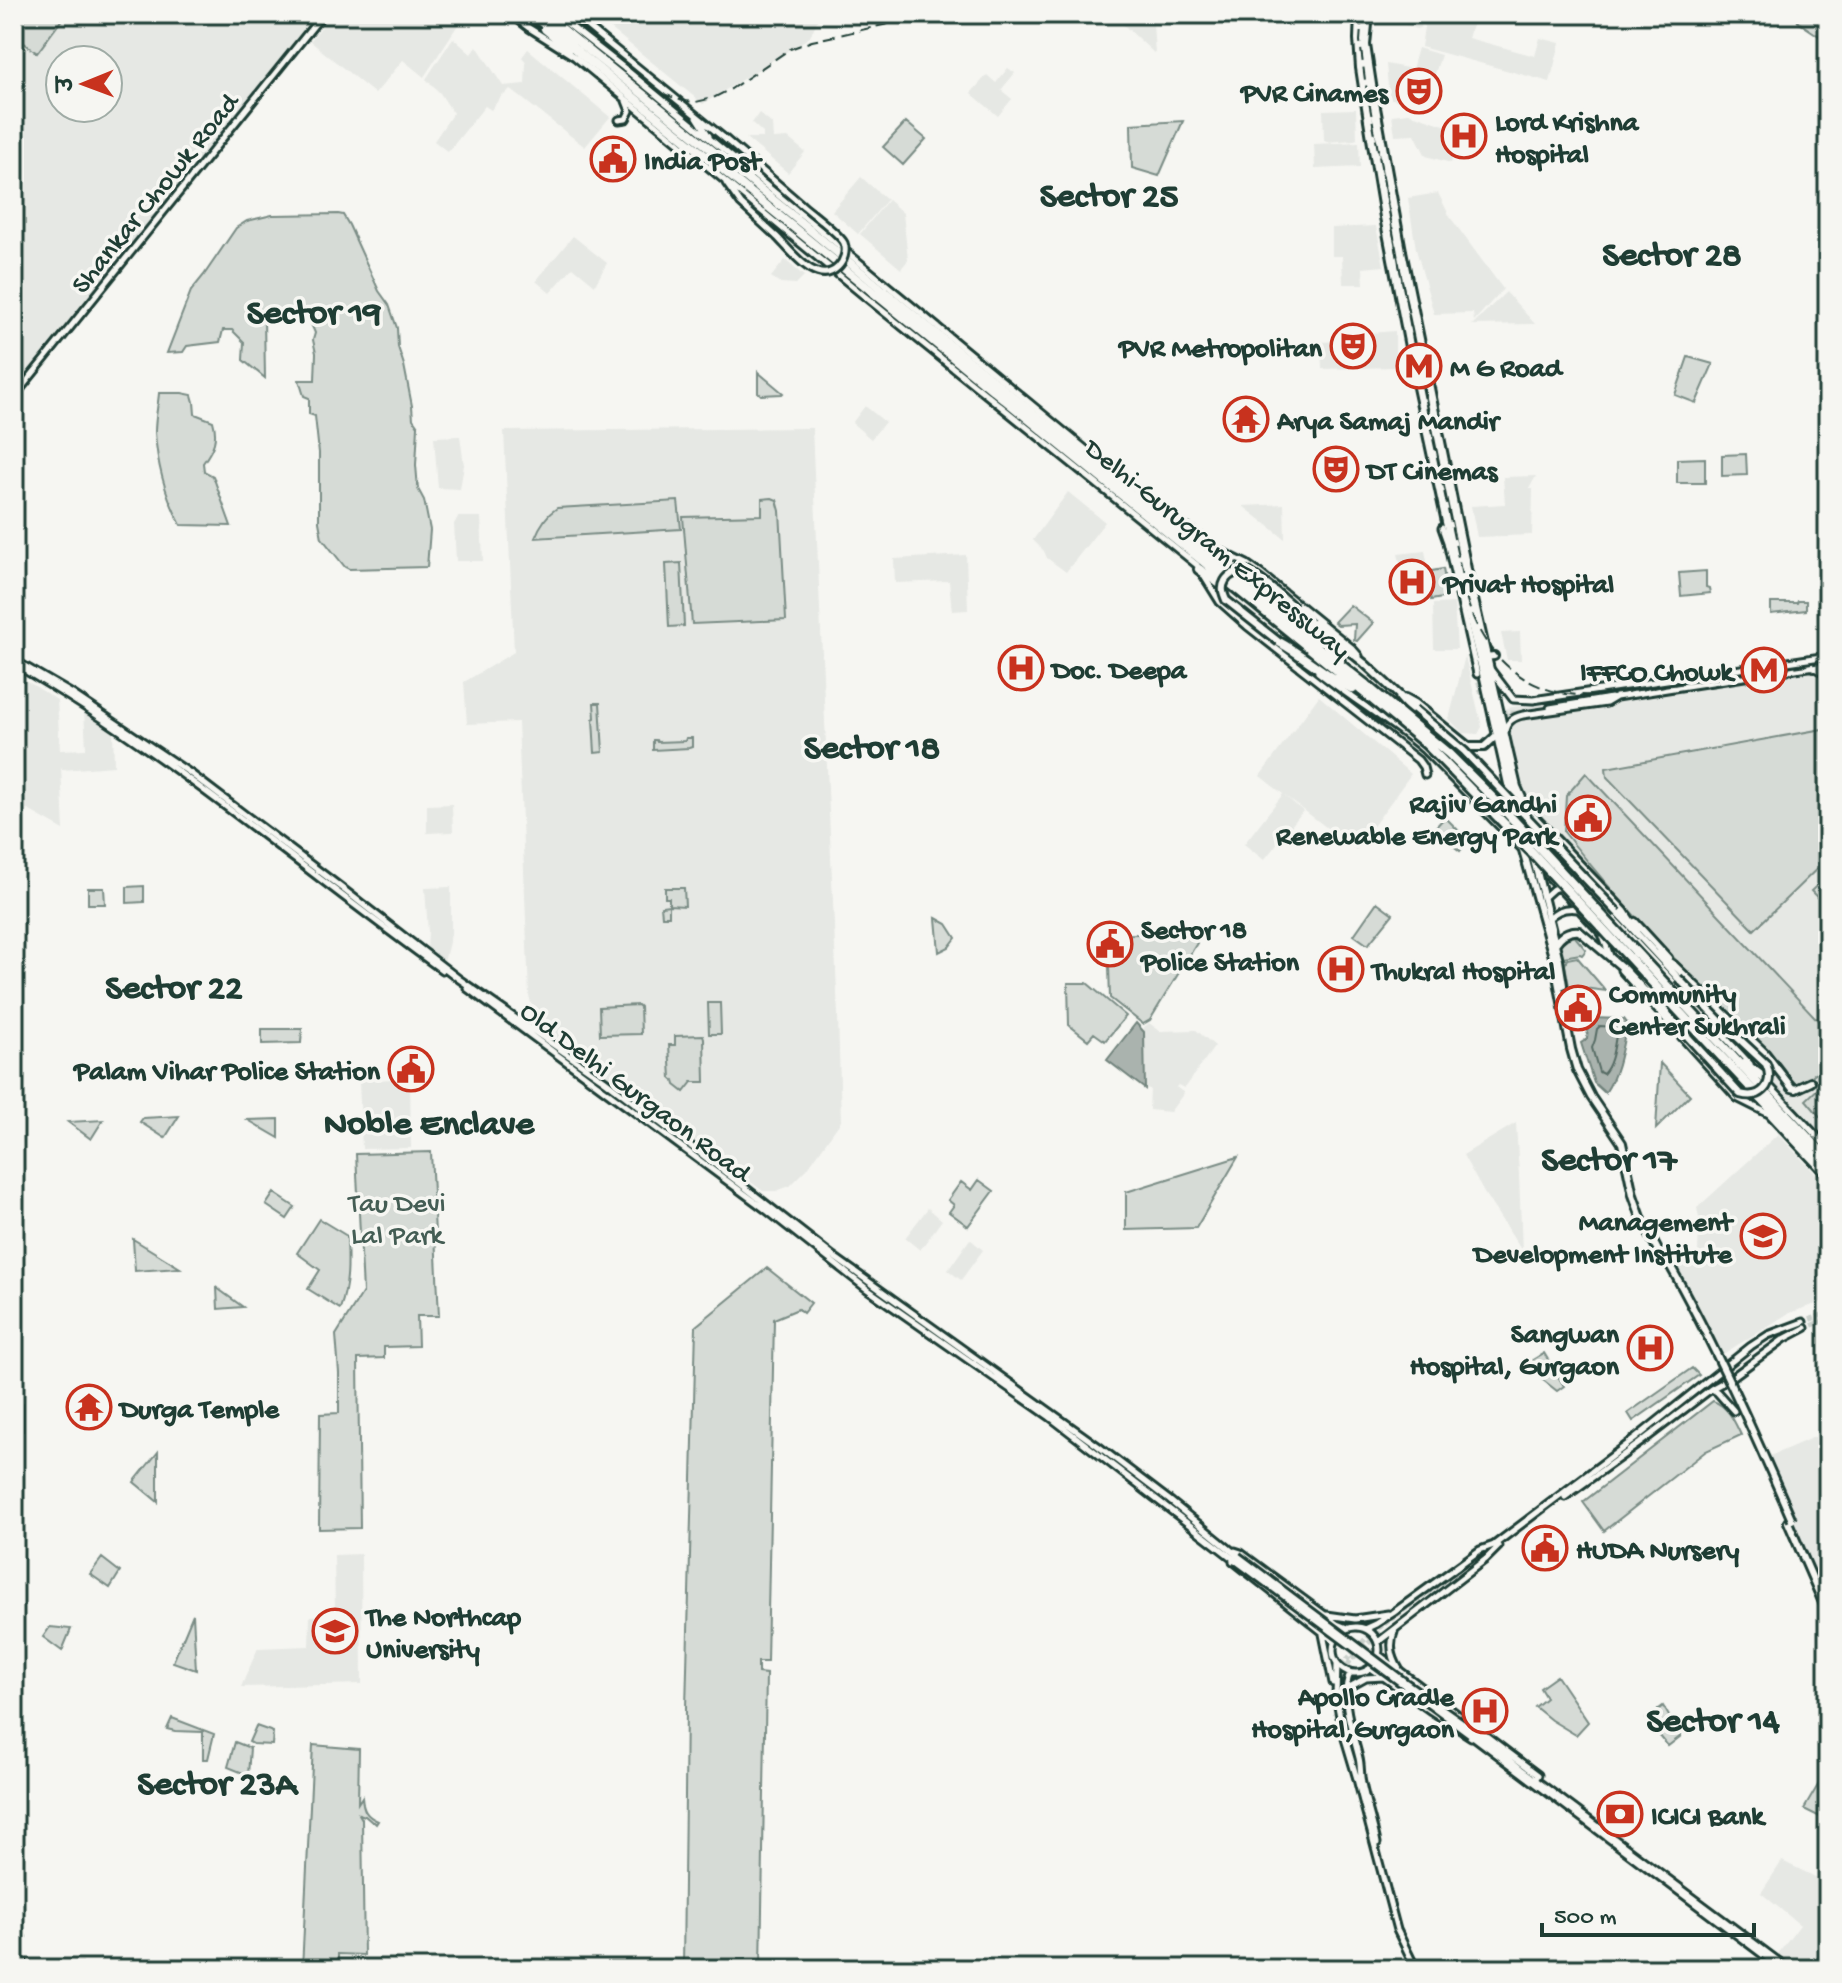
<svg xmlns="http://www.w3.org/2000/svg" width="1842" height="1983" viewBox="0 0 1842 1983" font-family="'Gochi Hand','Playpen Sans Deva',sans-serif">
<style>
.built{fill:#e6e8e4;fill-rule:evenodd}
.green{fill:#d6dbd6;stroke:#7a8c85;stroke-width:2}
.water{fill:#aab3ae;stroke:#72847d;stroke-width:2}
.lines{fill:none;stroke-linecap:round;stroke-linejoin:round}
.shore{stroke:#576c65;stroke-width:2}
.secondary-tunnel{stroke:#cbd1cc;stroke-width:5;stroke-dasharray:5 2.5;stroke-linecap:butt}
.secondary-casing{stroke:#1f3d34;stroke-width:11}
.primary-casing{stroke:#1f3d34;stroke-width:12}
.highway-casing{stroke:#1f3d34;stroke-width:14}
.secondary{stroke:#f6f6f2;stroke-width:5}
.primary{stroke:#f6f6f2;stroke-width:6}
.highway{stroke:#f6f6f2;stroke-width:8}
.rail{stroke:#1f3d34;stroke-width:2;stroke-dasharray:12 6;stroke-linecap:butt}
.secondary-bridge-casing{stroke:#1f3d34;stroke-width:11;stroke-linecap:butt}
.primary-bridge-casing{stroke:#1f3d34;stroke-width:12;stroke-linecap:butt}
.highway-bridge-casing{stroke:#1f3d34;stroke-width:14;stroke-linecap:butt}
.secondary-bridge{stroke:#f6f6f2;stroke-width:5}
.primary-bridge{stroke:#f6f6f2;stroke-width:6}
.highway-bridge{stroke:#f6f6f2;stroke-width:8}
.labels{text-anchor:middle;stroke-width:7;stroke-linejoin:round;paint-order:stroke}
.poi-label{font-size:28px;font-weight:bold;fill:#1f3d34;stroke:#f6f6f2;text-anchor:start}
.street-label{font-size:28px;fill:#1f3d34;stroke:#f6f6f2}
.park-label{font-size:28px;fill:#445d54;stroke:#f6f6f2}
.district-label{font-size:36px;font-weight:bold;fill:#1f3d34;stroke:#f6f6f2}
</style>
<rect width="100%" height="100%" fill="#f6f6f2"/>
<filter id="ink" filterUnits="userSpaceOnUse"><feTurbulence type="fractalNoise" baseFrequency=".0125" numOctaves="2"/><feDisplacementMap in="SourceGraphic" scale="16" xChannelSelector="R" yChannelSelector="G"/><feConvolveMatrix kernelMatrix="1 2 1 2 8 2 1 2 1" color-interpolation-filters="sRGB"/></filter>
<g filter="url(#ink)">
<!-- built -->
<path class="built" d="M14,14h303l-303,377zM60,60h48v48h-48z
M332,14h133l-41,63 -21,-17 -28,34 -65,-53z
M593,14h221l5,2 -9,21 -107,67z
M1112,14h44l-3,9 2,31z
M1387,14h36l-2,13 -4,2 -30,-12z
M1426,14h32l16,5 -6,19 67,18 5,-18 20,5 -10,39 -129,-35z
M453,38l18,16 6,-8 26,40 22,-2 1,-22 -4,-5 6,-8 82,68 -25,30 -75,-58 -6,6 -1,-1 -12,16 -6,-4 -37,46 -14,-11 19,-28 -13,-20 -14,-14z
M1418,48l23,7 -17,53 -35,-10 -3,-34 26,5z
M1008,68l7,5 -14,17 11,9 -14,17 -27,-23 16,-18 9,8z
M1356,109l1,30 -3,1 -28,2 -2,-2 -1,-30z
M759,113l13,11 1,15 15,-1 17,14 -17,21 -42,-35h17v-5l-11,-10z
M1409,113l44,15 -5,14 8,3 -5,18 -25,-7 -11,-22 -20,1 -3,-20z
M1359,142l1,25 -45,2 -1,-25z
M861,177l26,23 -29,34 -26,-23z
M1438,193l12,24 53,72 -29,32 -1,-8 -39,1 -18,-65 -8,-51z
M888,200l15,13 5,47 -7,9 -41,-35z
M1376,226l8,40 -21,2 1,16h-21l-1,-28h-10v-28z
M573,236l34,27 -12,22 -22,-18 -23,26 -14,-12z
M785,260l19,16 -8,8 -16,-1 -9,-6z
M1506,292l29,32 -63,1 5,-5z
M1395,331v36l-73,2 -1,-27 48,-3 1,-6z
M865,406l20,16 -14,17 -19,-16z
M812,428l26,587 3,106 -34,48 -17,17 -14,5h-13l-228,-170 -6,-26 -11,-273 -51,2 -3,-42 50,-30 -10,-221z
M460,436l4,29 -4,24 -22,-1 -4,-51z
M1536,476l-7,13h4l-1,46 -55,2 -6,-31 34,-2 -2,-27z
M1068,492l37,30 -39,50 -19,-14 -3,-7 -11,-11z
M1284,504l1,35 -42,-33z
M458,517h23l2,44h-27l-2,-37z
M1425,551l4,20 -4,1 2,14 -20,5 -9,-37z
M966,555l2,55 -16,1 -3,-30 -54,2 -1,-24z
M1454,603l3,46h-23l-1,-45z
M1520,632l1,28h-14l-6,-27z
M1828,651v516l-302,-328 -31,-129z
M1465,656l17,71 -4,7 -15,-1 -14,-14z
M14,673l43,27 3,50 26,-1 -2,-39 29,18 1,38 -52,4 -1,-3 3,63 -50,-28z
M1319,696l92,78 -55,76 -72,-55 19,16 -39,49 -20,-16 39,-50 -23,-18z
M452,804l1,28 -26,1v-28z
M451,887v47l-7,28 -17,-12 1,-18 -3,-44z
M1149,1023l11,8 36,-1 19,16 -31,42 -6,-3 -2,2 8,6 -14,19 -21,-2 1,-21 -5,-1 -1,-61z
M410,1078l1,70 -49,1 -3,-68z
M1516,1123l3,52 3,76 -38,-58 -21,-38z
M1778,1134l50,53v113l-39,13 -66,41 -51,-99 26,-1 1,-36 -2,-10z
M928,1208l14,12 -22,30 -15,-12z
M970,1239l13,11 -22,30 -13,-10z
M1828,1431v139l-14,6 -51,-117z
M361,1554l1,130 -121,3 17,-39 51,-2 1,-30 25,-1 -1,-60z
M1782,1861l46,22v86h-30l-20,-15 22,-29 -39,-32z
M30,1960h53v9h-53z"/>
<!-- green -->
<path class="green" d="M14,14h44l5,4 -26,35 -23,-18z
M1800,14h28v28l-30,-20 -1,-5z
M1183,121l-24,55 -27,-8 -1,-44z
M906,122l20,17 -23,26 -20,-18z
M338,214l5,1 6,10 30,66 10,14 8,23 1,19 6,18 8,41 1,13 5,7 -2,39 2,24 6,11 6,30 -3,37 -78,2 -4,-2 -23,-29 -3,-16v-69l-4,-37 -6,-2v-16l-5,-2 -5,-16h16l1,-27 -3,-13 2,-7 -6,-14 -9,-2h-36l1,61 -22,-18 1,-18 -12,-12h-9l-3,12 -33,4 -4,6 -16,1 24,-62 13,-16 32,-47 11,-7 25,-6z
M1688,357l25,7 -17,39 -21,-8z
M758,372l25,21 -1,1 -21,1 -3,-3z
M159,393h23l10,2 2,7 1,12 18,7c5,17 1,27 -10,42l1,8 9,5 18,50 -50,-1c-15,-28 -24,-61 -26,-93 0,-13 3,-27 4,-39z
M1746,454l1,21 -25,1v-21z
M1705,458v25h-28v-24z
M772,498l5,2 3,11 6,109 -94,4 -9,-107 79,-2v-16z
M678,501l3,28 -146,9c5,-13 11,-23 22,-30z
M681,563l3,63 -15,1 -3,-63z
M1443,569l5,28 -17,3 -5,-28z
M1706,571v16l3,1 1,5 -29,3 -2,-23z
M1798,601h8v9l-35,4v-11h26z
M1350,605l23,18 -16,18 -3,-1 1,-16 -17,1 -4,-3z
M594,703h6l3,49 -8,1 -2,-34 2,-1z
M1828,728v130l-74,72 -147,-153 -1,-9z
M686,738h6v9l-3,1 -36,2v-10h3l1,2 28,-1z
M1586,773l242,258v31l-29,25c-80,-83 -164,-164 -235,-255l2,-36z
M1445,817l23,23 -8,11 -27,-21z
M1828,875v34l-17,-18z
M144,886v16l-17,1v-16z
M88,888h16l1,16h-17z
M665,888h19l1,18 -16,-1v11h-7l-1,-10 8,-1v-7h-4z
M1377,902l16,12 -25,31 -14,-10z
M936,918l11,6 9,14 -7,9 -10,5z
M1196,932l1,11 -47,77 -7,4 -33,-26 -2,-63z
M1573,933l6,1 -3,4 10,12 -4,5 -2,-1 -17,3 -3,-11 2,-7z
M1577,957l29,34 -37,-5 -4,-21 2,-6z
M1068,983h19l39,33 -21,25 -11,-8 -6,7 -19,-15z
M708,1003h12l1,31h-12z
M638,1005l2,2 1,27 -41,1 -1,-28z
M262,1029h40l-1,14 -39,1z
M703,1035l1,3 1,44h-13l-8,10 -9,-7 -1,-4 -3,-3 -2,-33h6v-9z
M1660,1063l30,32 -34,34z
M1828,1079v47l-22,-26z
M179,1116l-14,22 -25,-16 3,-4z
M279,1119v19l-31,-18z
M103,1120l-12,19 -23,-17z
M431,1152l8,164h-22l1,30 -34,1v11l-26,1 2,169 -41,1 1,-115 19,-1v-40l-3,-38 27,-43 -7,-138z
M1238,1157l-42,71 -70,2v-38z
M979,1180l15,11 -26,35 -19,-14 5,-7 -6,-5 13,-18 11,8z
M274,1193l21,14 -8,12 -21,-14z
M319,1219l28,17c1,27 2,48 -7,73l-32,-20 12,-19 -23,-17z
M133,1239l47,29 -45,3z
M767,1268l44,35 -8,10 -5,-4 -24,10 -7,343h-9v11l8,1 -5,295h-78l3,-261 10,-382z
M217,1288l26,19 -25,2z
M1544,1353l20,33 -7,5 -33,-26z
M1692,1368l7,7 -66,46 -5,-8z
M1713,1401c16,6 21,20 28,34l-35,16 -102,80 -21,-29z
M158,1452v50l-24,-20z
M102,1558l18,14 -10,16 -20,-14z
M193,1614l3,56 -23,-8z
M50,1627l21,2 -9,22 -19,-14z
M1557,1676l31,46 -12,13 -25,-15 -16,-13 11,-9 -6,-10z
M1663,1706l18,30 -13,10 -22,-27z
M172,1718l42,16 -6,25h-5v-27l-28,-1 -8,-2z
M256,1726l17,6 -1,13 -19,-1 -4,-2z
M235,1742l15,6 -2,27 -20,-8z
M313,1745l46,4 -1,54 4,-6c1,13 4,19 16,24l-2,3 -2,-2h-2l-7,-6 -6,-2 3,5 2,136 -26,-1v15h-36z
M1821,1780l7,4v27l-4,8 -20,-10z"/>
<!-- water -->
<path class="water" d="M1589,1018l35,1 3,4c-5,24 -8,49 -22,70l-11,-10 -13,-40 6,-4z
M1136,1023l8,9 1,57 -38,-29z
M14,1399l9,5v27l-9,1z"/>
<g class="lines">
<!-- shore -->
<path class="shore" d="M1600,1026l14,1 3,3c-3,15 -4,34 -14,44l-4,-2 -7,-24 3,-8 2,-11z"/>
<!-- secondary-tunnel -->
<path class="secondary-tunnel" d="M1477,674l5,21 6,8
M1496,709l11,4h11
M1803,1322l25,-9
M1805,1328l23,-9
M1345,1672l5,-11 30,-29
M1350,1737l6,22
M1348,1740l-9,-48 2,-20 3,-9 25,-28 113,-81"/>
<!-- secondary casing -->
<g class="secondary-casing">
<path id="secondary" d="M511,14l18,14 46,29 288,238 334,270 23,37 27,24 171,134 5,7 2,8
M555,14l69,54 500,413 51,40 15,8 16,15 41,20 14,10 91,74 7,8
M572,14l152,124 77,66
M540,21l4,9 25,20
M697,117l12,19
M619,120l7,-1 4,-8 -4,-10
M726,183l15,21 36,33
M14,397l309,-383
M1442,528l5,14 30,132
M14,660l60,35 116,78 153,116 116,90 145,101 138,105 91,71 265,190 71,54 69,56
M14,664c153,87 286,204 428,306
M1813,667l13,7
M1491,670l22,29 20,1 295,-44
M1318,672c34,27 72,49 105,77l98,99
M1399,698l21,24 29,25 46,46h7l8,-5
M1550,708l61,-10
M1505,732c1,-11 9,-15 18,-17l83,-12 10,-6 212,-33
M1529,828l221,236
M1547,869v6l55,59 8,22
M1543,898l10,-9 6,-2
M1548,919c8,-9 18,-12 30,-10
M1621,970l116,128 32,16 59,63
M467,988l298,221 102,80 183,128 185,143
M1759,1075l69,73
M1712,1389l5,3 17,19
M1565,1497l75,-54 71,-54 20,-11 53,-39 21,-11
M1235,1551l6,2 96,71 10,4
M1233,1561l101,80
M1327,1615l28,4 33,-5
M1333 1650a23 23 0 1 1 46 0a23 23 0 1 1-46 0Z
M1365,1629l11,-5 17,-11 87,-63 14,-5 142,-107 115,-92 17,-11 35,-13
M1395,1629c-6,15 -4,27 4,40
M1323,1634l10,49
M1378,1642l108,-83 13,-13
M1379,1655l159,120 -4,6
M1337,1665l-1,31 7,36 14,47 40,151 19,39
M1371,1668l60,43 40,26
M1350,1673c-11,26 3,59 9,85 2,8 1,17 3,25 4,20 11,40 15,60
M1346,1689l20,-11 18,-1
M1473,1730l48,39 268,200
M1470,1734l312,235
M14,1940l7,-3
M14,1957l9,5 1,7"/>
</g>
<!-- primary casing -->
<g class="primary-casing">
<path id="primary" d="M1314,623l50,40 50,46
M1486,657l8,-1
M1406,698l9,5 54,44h15l13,-12
M1525,807l99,104 10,15 3,8
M1521,843l33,117 17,89 6,21 14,27 31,46 11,52 9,25 22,42
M1533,856l26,104 4,25
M1618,913l60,65
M1635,922l33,36
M1555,944c6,-9 14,-14 24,-13l45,38 52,55
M1655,953l19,12 91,88 27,35 4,1 15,-7
M1636,969l32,42
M1788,1522l40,92"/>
</g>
<!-- highway casing -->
<g class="highway-casing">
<path id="highway" d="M544,14l227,184 523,430 72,57
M1360,14l-1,25 2,29 8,52 16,97 31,161 31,144 36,147 33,146
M1368,14l-3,31 7,46 29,160 65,318 42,184 8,34 9,20 4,21
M544,24l818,667
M1179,530l20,7
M1206,544c27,28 63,43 84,77
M1199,569l21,15
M1295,608l28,29 17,24
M1279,642c26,14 47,35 74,47
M1708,1030l120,129
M1702,1036l126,134
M1745,1064l15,11"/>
</g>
<!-- secondary -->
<use href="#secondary" class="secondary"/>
<!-- primary -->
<use href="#primary" class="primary"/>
<!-- highway -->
<use href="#highway" class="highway"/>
<!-- rail -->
<path class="rail" d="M564,14l97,79 22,8 13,1 17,-4 18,-9 59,-40 22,-8 76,-17 17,-10
M1362,14l-2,27 5,39 53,287 49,233c14,48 48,85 99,94 11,1 22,1 32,2l230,-34"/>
<!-- secondary-bridge casing -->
<g class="secondary-bridge-casing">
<path id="secondary-bridge" d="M777,237c14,14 40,51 61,30 6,-6 9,-16 6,-24 -4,-9 -34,-31 -43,-39
M1238,1556l167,126 68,48
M1235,1560l235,174"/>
</g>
<!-- primary-bridge casing -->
<g class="primary-bridge-casing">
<path id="primary-bridge" d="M1279,642l-53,-42c-3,-7 -5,-12 -1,-19 4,-7 14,-12 23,-9 12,5 36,27 47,36
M1414,709l50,42 154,162
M1676,1024l64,70c22,6 35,-10 26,-30l-44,-41 -44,-45
M1667,1260c47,83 87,173 125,260"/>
</g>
<!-- highway-bridge casing -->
<g class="highway-bridge-casing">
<path id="highway-bridge" d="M531,14l13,10
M1366,685l83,69 45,45 214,231
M1362,691l64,53 16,16 88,90 172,186"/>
</g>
<!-- secondary-bridge -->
<use href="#secondary-bridge" class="secondary-bridge"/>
<!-- primary-bridge -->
<use href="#primary-bridge" class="primary-bridge"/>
<!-- highway-bridge -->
<use href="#highway-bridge" class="highway-bridge"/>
</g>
</g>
<!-- icons -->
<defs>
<g id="theatre-ring" transform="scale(2.3)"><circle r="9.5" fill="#f6f6f2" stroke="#c8321e" stroke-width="1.5"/><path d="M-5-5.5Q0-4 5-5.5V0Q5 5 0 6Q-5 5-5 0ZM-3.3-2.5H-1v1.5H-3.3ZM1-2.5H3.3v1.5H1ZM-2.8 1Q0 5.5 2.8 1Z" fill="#c8321e"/></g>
<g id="hospital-ring" transform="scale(2.3)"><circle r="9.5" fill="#f6f6f2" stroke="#c8321e" stroke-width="1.5"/><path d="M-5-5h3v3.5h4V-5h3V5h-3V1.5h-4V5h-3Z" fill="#c8321e"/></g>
<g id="civic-ring" transform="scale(2.3)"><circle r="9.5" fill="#f6f6f2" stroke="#c8321e" stroke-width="1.5"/><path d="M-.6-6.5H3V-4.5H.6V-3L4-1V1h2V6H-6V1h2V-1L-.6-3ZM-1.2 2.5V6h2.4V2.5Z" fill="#c8321e"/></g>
<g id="metro-ring" transform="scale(2.3)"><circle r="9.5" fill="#f6f6f2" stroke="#c8321e" stroke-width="1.5"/><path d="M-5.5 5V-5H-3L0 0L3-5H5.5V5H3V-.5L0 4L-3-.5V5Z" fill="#c8321e"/></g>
<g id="temple-ring" transform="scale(2.3)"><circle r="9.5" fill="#f6f6f2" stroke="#c8321e" stroke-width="1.5"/><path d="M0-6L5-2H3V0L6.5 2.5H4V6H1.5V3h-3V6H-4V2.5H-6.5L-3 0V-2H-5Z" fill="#c8321e"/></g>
<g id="university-ring" transform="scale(2.3)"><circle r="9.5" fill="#f6f6f2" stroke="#c8321e" stroke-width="1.5"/><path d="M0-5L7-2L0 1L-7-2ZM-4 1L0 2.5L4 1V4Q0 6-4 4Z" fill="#c8321e"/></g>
<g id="bank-ring" transform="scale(2.3)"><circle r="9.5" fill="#f6f6f2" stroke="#c8321e" stroke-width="1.5"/><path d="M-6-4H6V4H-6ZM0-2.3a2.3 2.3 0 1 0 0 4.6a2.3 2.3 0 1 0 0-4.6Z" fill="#c8321e"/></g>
</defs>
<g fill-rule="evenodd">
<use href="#theatre-ring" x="1419" y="91"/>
<use href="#hospital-ring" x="1464" y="136"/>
<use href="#civic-ring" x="613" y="159"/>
<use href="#theatre-ring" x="1353" y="346"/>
<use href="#metro-ring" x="1419" y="366"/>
<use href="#temple-ring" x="1246" y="419"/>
<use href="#theatre-ring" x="1336" y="469"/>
<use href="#hospital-ring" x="1412" y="582"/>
<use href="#hospital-ring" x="1021" y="668"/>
<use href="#metro-ring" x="1764" y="670"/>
<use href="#civic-ring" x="1588" y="818"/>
<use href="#civic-ring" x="1110" y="944"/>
<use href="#hospital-ring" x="1341" y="969"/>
<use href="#civic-ring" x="1578" y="1008"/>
<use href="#civic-ring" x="411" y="1069"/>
<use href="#university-ring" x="1763" y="1236"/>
<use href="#hospital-ring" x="1650" y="1348"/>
<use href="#temple-ring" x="89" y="1407"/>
<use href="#civic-ring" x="1545" y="1548"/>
<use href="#university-ring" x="335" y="1631"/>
<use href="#hospital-ring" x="1485" y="1711"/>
<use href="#bank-ring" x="1620" y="1814"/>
</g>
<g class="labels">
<!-- poi labels -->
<g class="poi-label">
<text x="1388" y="101" text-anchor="end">PVR Cinames</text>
<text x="1495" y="130">Lord Krishna<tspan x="1495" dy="32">Hospital</tspan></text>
<text x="644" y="169">India Post</text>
<text x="1322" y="356" text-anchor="end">PVR Metropolitan</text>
<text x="1450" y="376">M G Road</text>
<text x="1277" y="429">Arya Samaj Mandir</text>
<text x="1367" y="479">DT Cinemas</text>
<text x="1443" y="592">Privat Hospital</text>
<text x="1052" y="678">Doc. Deepa</text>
<text x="1733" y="680" text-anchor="end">IFFCO Chowk</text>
<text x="1557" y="812" text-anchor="end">Rajiv Gandhi<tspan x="1557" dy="32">Renewable Energy Park</tspan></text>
<text x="1141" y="938">Sector 18<tspan x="1141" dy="32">Police Station</tspan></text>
<text x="1372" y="979">Thukral Hospital</text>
<text x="1609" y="1002">Community<tspan x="1609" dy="32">Center Sukhrali</tspan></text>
<text x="380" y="1079" text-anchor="end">Palam Vihar Police Station</text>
<text x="1732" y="1230" text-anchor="end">Management<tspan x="1732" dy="32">Development Institute</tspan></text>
<text x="1619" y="1342" text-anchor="end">Sangwan<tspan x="1619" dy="32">Hospital, Gurgaon</tspan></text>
<text x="120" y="1417">Durga Temple</text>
<text x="1576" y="1558">HUDA Nursery</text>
<text x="366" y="1625">The Northcap<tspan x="366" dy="32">University</tspan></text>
<text x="1454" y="1705" text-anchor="end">Apollo Cradle<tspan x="1454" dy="32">Hospital,Gurgaon</tspan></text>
<text x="1651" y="1824">ICICI Bank</text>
</g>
<!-- street labels -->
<g class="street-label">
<text transform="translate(153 192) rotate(-51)" y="10">Shankar Chowk Road</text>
<text transform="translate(1219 547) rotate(39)" y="10">Delhi-Gurugram Expressway</text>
<text transform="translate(637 1090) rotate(37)" y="10">Old Delhi Gurgaon Road</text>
</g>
<!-- park labels -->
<g class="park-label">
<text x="397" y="1211">Tau Devi<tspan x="397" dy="32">Lal Park</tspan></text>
</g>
<!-- district labels -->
<g class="district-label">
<text x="1109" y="205">Sector 25</text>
<text x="1672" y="264">Sector 28</text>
<text x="314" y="322">Sector 19</text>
<text x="872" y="757">Sector 18</text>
<text x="174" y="997">Sector 22</text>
<text x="429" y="1133">Noble Enclave</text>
<text x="1609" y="1169">Sector 17</text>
<text x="1713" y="1730">Sector 14</text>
<text x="217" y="1793">Sector 23A</text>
</g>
</g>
<!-- margin -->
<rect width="1842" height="1983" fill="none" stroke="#f6f6f2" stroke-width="48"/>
<rect x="24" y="24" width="1794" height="1935" fill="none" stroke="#1f3d34" stroke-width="3" filter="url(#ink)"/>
<!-- north arrow -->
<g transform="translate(84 84) rotate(269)"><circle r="38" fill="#f6f6f2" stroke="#a0aca6" stroke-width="2"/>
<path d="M0-6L14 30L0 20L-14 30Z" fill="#c8321e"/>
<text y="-12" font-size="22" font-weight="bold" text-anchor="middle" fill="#1f3d34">उ</text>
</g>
<!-- scale -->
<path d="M1542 1923v12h212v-12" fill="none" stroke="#1f3d34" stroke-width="4"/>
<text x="1554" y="1923" font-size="24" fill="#1f3d34" stroke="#f6f6f2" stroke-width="6" paint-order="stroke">500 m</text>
</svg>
